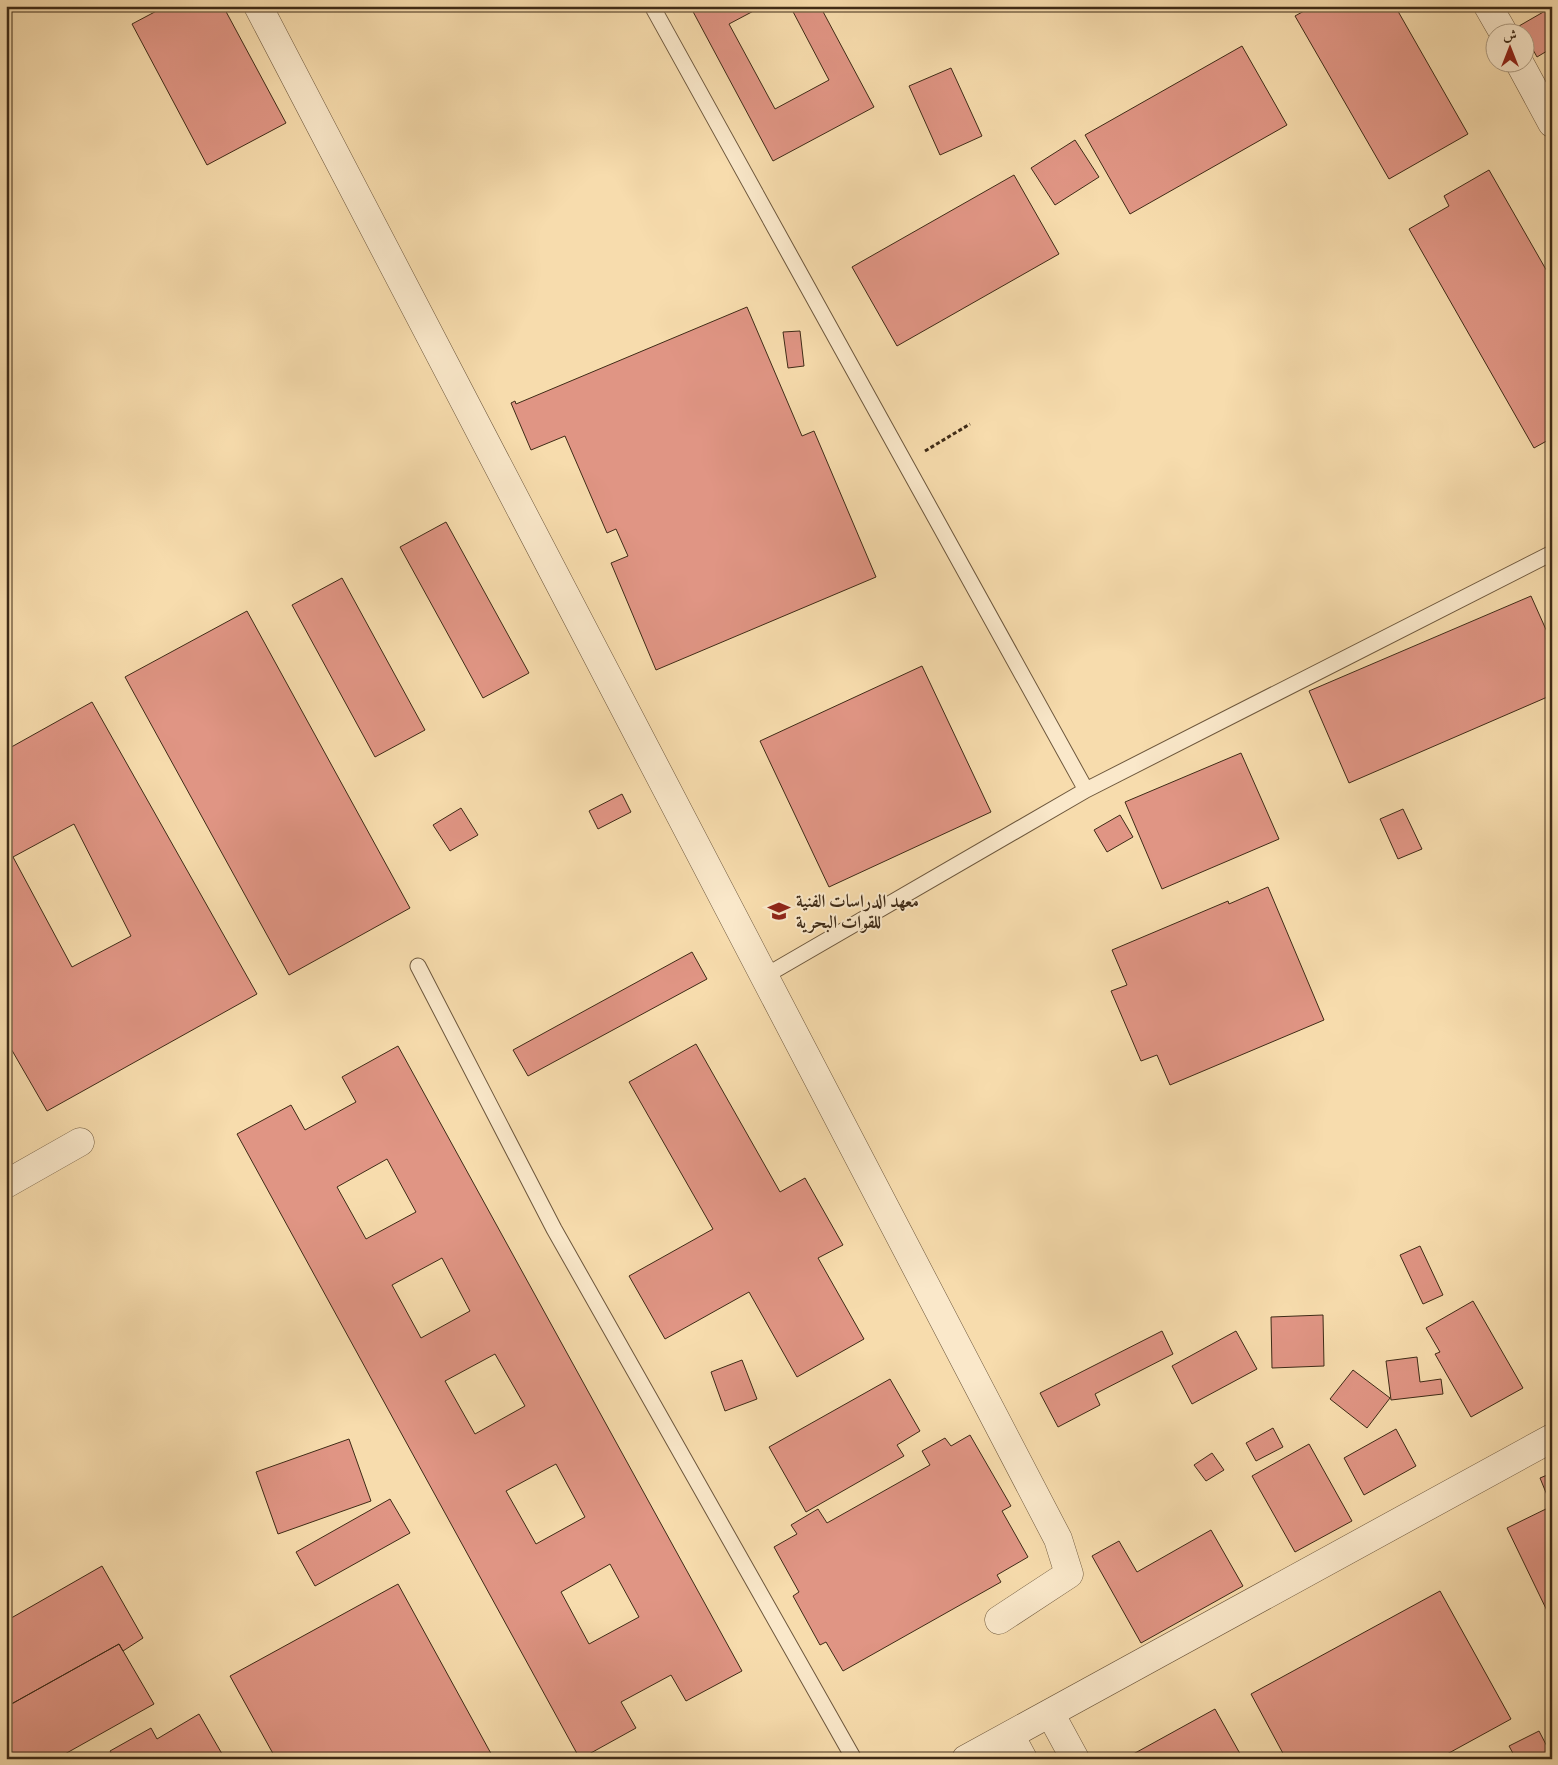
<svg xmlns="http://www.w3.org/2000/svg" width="1558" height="1765" viewBox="0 0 1558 1765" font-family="Vollkorn,Amiri,serif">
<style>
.building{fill:#e09584;stroke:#3f2b17;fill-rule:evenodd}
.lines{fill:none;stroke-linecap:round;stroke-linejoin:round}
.lane-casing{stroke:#6d573c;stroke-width:17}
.street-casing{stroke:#6d573c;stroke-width:29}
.path{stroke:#3f2b17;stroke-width:3;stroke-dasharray:4 2.5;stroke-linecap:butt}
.lane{stroke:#fae8ca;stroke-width:15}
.street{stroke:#fae8ca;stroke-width:28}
.labels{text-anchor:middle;stroke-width:4;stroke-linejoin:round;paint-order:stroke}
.poi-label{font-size:18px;font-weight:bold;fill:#3f2b17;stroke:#fae8ca;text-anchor:start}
</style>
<rect width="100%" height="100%" fill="#f7dcad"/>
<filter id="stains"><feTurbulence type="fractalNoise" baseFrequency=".004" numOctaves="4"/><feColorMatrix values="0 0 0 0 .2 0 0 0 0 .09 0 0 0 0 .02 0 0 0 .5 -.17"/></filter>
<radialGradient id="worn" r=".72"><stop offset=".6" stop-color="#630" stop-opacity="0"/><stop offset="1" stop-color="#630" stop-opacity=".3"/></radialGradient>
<!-- building -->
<path class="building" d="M166,6h57l63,117 -79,42 -75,-141z
M690,6h73l-34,18 46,85 54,-29 -39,-74h30l54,101 -101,54z
M1313,6h82l73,128 -79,45 -94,-163z
M1552,7v41l-15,9 -11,-20v-5h-3l-4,-6z
M1242,46l45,79 -157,89 -45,-79z
M951,68l31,68 -42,19 -31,-69z
M1075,140l24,37 -44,28 -24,-37z
M1489,170l63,110v158l-18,10 -125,-219 40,-23 -5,-10z
M1014,175l45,79 -162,92 -45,-79z
M747,307l55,129 12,-5 62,146 -220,93 -45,-107 17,-7 -12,-27 -9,4 -42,-97 -34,14 -20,-47 4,-2 1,3z
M800,331l4,35 -16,2 -5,-36z
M446,522l83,151 -46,25 -83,-151z
M342,578l83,152 -50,27 -83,-152z
M1531,596l21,47v52l-203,88 -40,-92z
M247,611l163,297 -121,67 -164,-298z
M922,666l69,146 -162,75 -69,-146z
M92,702l165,292 -210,117 -41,-71v-290zM74,824l57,112 -59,31 -59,-110z
M1241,753l38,86 -117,50 -37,-87z
M622,794l9,18 -33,17 -9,-18z
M461,808l17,27 -28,16 -17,-26z
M1403,809l19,40 -24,10 -18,-40z
M1120,815l13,22 -26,15 -13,-22z
M1268,887l56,133 -154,65 -13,-30 -16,6 -30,-70 16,-6 -15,-35 116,-49 1,3z
M692,952l15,27 -179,97 -15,-26z
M696,1044l84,148 25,-14 38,67 -25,13 46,81 -67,38 -48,-85 -84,47 -36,-63 84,-47 -84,-147z
M398,1046l344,625 -56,30 -15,-26 -50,27 15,26 -56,31 -343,-625 54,-29 14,25 51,-28 -14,-25zM387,1159l29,53 -50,27 -29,-52zM442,1258l28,53 -49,27 -29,-53zM495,1354l30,52 -50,28 -30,-53zM556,1464l29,53 -49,27 -30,-53zM610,1564l29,53 -50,27 -28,-52z
M1420,1246l23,49 -20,9 -23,-49z
M1473,1301l50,87 -52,29 -36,-63 5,-2 -14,-24z
M1323,1315l1,51 -52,2 -1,-51z
M1162,1331l11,23 -78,40 5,11 -42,22 -18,-34z
M1236,1331l21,38 -65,35 -20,-38z
M1417,1357l3,25 21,-3 2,15 -52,6 -5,-39z
M742,1360l15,39 -32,12 -14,-39z
M1353,1370l37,28 -23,30 -37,-29z
M890,1379l30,52 -23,14 7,11 -98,56 -37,-65z
M1273,1428l10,19 -27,14 -10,-18z
M1396,1429l20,37 -52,29 -20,-37z
M970,1435l41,71 -9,5 26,46 -31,18 4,7 -158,89 -17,-29 -6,3 -27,-49 6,-4 -25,-45 23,-13 -6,-9 27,-16 9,14 103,-58 -8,-14 23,-13 6,8z
M349,1439l22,62 -93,33 -22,-62z
M1309,1444l43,77 -57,31 -43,-76z
M1212,1453l12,17 -18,11 -12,-16z
M1552,1473v25l-3,2 -9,-22z
M390,1499l20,34 -95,53 -19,-34z
M1552,1506v115l-45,-93z
M1211,1530l32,56 -102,57 -49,-87 27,-15 18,31z
M102,1566l41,72 -20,13 -4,-7 -113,63v-86z
M398,1584l96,175h-218l-46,-83z
M1440,1591l71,128 -73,40h-152l-35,-65z
M119,1644l35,60 -98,55h-50v-52z
M1215,1709l28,50h-116l-1,-1z
M199,1714l26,45h-110l-5,-8 41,-23 6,11z
M1539,1731l13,25v3h-36l-7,-13z"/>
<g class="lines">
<!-- lane casing -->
<g class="lane-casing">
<path id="lane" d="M652,6l434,784 466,-237
M418,966l136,263 300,530
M765,976l321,-186"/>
</g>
<!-- street casing -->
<g class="street-casing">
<path id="street" d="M258,6l800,1533 11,35 -70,46
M1488,6l15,26
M1519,62l33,61
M6,1184l74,-42
M1050,1713l25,46
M1010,1735l13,24
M966,1759l586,-321"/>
</g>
<!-- path -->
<path class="path" d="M925,451l45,-27"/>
<!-- lane -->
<use href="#lane" class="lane"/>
<!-- street -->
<use href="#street" class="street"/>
</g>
<!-- icons -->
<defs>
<g id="university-bare" transform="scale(1.725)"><path d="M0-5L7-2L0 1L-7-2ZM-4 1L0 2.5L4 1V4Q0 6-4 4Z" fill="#8f2418" stroke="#fae8ca" stroke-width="2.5" paint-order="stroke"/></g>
</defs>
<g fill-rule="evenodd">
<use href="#university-bare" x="779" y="911"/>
</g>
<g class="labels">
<!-- poi labels -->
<g class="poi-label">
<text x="796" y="907">معهد الدراسات الفنية<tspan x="796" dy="21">للقوات البحرية</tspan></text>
</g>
</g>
<!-- margin -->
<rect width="1558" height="1765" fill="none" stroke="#f7dcad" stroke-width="25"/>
<rect x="8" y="8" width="1543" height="1750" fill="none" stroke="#3f2b17" stroke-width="2.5"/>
<rect x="12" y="12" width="1533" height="1740" fill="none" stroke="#3f2b17"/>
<!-- north arrow -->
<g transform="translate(1510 48)"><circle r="24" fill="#fae8ca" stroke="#af9c82"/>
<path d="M0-4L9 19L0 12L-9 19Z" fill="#8f2418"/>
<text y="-8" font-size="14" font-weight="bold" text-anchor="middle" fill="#3f2b17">ش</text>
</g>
<rect width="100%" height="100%" filter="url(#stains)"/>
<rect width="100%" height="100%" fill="url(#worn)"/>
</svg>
